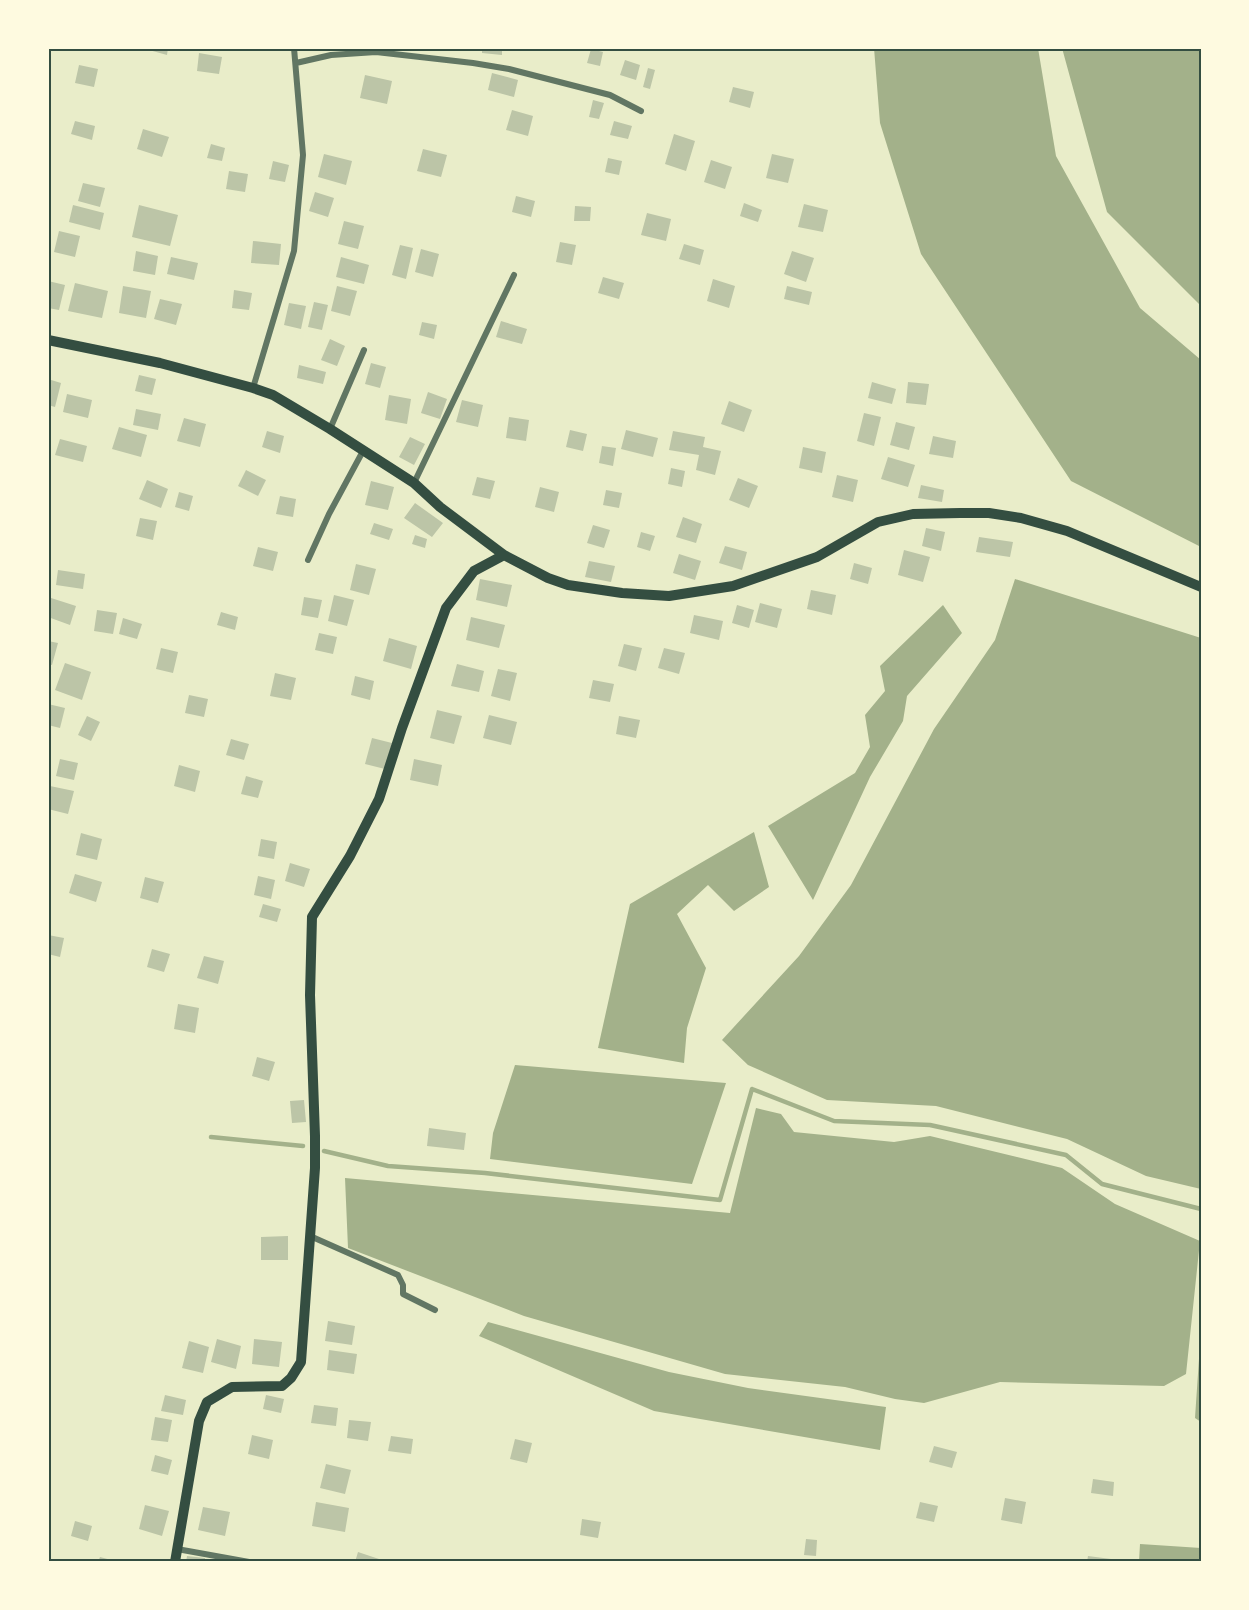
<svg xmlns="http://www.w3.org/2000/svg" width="1249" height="1610" viewBox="0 0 1249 1610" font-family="'PT Sans',sans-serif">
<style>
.water{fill:#a3b18a}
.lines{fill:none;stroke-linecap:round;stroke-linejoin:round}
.stream{stroke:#a3b18a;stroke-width:4.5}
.building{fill:#bcc5a7}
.minor{stroke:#617663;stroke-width:6}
.secondary{stroke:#344e41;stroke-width:10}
.neatline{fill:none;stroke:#344e41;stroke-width:2}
</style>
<rect width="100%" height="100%" fill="#e9edc9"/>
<!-- water -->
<path class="water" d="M874,48h164l18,108 84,152 61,52v187l-130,-66 -150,-227 -41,-131z
M1062,48h139v258l-94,-94z
M1015,579l186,59v551l-55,-13 -79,-37 -131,-33 -109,-6 -79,-35 -26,-25 77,-84 52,-71 83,-156 61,-89z
M943,605l19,28 -55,63 -4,25 -33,56 -57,123 -45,-74 87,-53 15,-26 -5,-32 20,-24 -5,-25z
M754,832l15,55 -35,24 -26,-26 -31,29 29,54 -19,60 -3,35 -86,-15 32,-144z
M515,1065l211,18 -34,101 -202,-25 3,-26z
M756,1108l25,6 13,18 100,10 36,-6 132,32 53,36 85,37 -14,133 -22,12 -164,-4 -76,21 -29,-4 -50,-12 -120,-13 -201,-58 -176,-68 -3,-70 385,35z
M488,1322l181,50 79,16 138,19 -6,43 -226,-39 -175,-75z
M1201,1329v93l-6,-4z
M1140,1544l61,4v14h-62z"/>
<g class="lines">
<!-- stream -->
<path class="stream" d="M211,1137l92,9
M324,1151l64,15 97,7 235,27 32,-111 82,32 96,4 136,30 36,29 99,25"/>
</g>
<!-- building -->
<path class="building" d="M150,48h18l-1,7 -18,-5z
M482,48h20v7l-20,-2z
M591,49l12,3 -3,14 -13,-3z
M199,53l23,4 -3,17 -22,-3z
M625,60l15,5 -4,15 -16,-5z
M79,65l19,4 -4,18 -19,-4z
M648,68l7,2 -5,19 -7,-2z
M492,73l26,7 -4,17 -26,-7z
M365,75l27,6 -5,23 -27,-6z
M733,87l21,5 -4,16 -21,-6z
M593,100l11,3 -5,16 -10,-2z
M512,110l21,6 -5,20 -22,-6z
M75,121l20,5 -3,14 -21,-6z
M614,121l18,5 -4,13 -18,-4z
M143,129l26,8 -7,20 -25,-8z
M674,134l21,7 -9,30 -21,-7z
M211,144l14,4 -3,13 -15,-3z
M423,149l24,6 -6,22 -24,-6z
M324,154l28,7 -6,24 -28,-8z
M772,154l22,5 -6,24 -22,-5z
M608,158l14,3 -3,14 -14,-3z
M711,160l21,7 -7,22 -21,-7z
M273,161l16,4 -4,17 -16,-3z
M229,171l19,3 -3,18 -19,-3z
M83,183l22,5 -5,19 -22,-6z
M315,192l19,6 -6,19 -19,-6z
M516,196l19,5 -4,16 -19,-5z
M744,203l18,7 -4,12 -18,-6z
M804,204l24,6 -5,22 -25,-5z
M73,205l31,8 -4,17 -31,-8z
M139,205l39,10 -8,31 -38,-9z
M575,206l16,1 -1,14h-16z
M647,213l24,6 -5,22 -25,-6z
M344,221l20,5 -6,23 -20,-5z
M59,231l21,5 -5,21 -21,-5z
M253,241l28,3 -2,21 -28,-2z
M560,242l16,3 -4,20 -16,-3z
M684,244l20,6 -4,15 -21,-6z
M400,245l13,3 -7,31 -14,-4z
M421,249l18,5 -6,23 -18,-5z
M136,251l22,5 -3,19 -22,-4z
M792,251l22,7 -8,24 -22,-8z
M171,257l27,6 -4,17 -27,-6z
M341,257l28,8 -5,19 -28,-7z
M603,277l21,6 -5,16 -21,-6z
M713,279l22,7 -6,22 -22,-7z
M48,281l17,4 -6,25 -11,-2z
M75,283l33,8 -6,27 -34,-7z
M123,286l28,5 -5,27 -27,-5z
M337,286l20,5 -7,25 -19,-5z
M787,286l25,6 -3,13 -25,-6z
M234,290l18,3 -3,17 -17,-2z
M160,299l22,5 -6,21 -22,-6z
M314,302l14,3 -6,25 -14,-3z
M289,303l17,3 -5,23 -17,-4z
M501,321l26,8 -5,15 -26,-7z
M422,322l15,3 -3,14 -15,-4z
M330,339l15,7 -8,20 -16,-6z
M371,363l15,4 -6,21 -15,-4z
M299,365l27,7 -3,12 -26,-6z
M139,375l17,4 -4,16 -17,-4z
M48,379l13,4 -6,24 -7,-2z
M872,382l24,7 -4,15 -24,-6z
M908,382l21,2 -3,21 -20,-2z
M428,392l19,7 -7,20 -19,-6z
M67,394l25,6 -4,18 -25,-6z
M389,395l22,4 -4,25 -22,-4z
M462,400l21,5 -5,22 -22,-5z
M729,401l23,9 -8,22 -23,-8z
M136,409l25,5 -3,16 -25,-5z
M864,413l17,4 -7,29 -17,-5z
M509,417l20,3 -3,21 -20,-3z
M184,418l22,6 -6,23 -23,-6z
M896,422l19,5 -6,23 -19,-5z
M119,427l28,8 -6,22 -29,-8z
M570,430l17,4 -4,17 -17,-4z
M626,430l32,8 -5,19 -32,-8z
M267,431l17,5 -4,17 -18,-6z
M673,431l32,6 -2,10 18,4 -6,24 -19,-5 3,-15 -30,-5z
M933,436l23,5 -3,17 -24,-4z
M410,437l15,7 -11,21 -15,-8z
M60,439l27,7 -4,16 -28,-7z
M602,446l14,2 -3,18 -14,-3z
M803,447l23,5 -4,21 -23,-5z
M888,457l27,8 -7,22 -27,-8z
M671,468l14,3 -3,16 -14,-3z
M246,470l20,10 -8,16 -20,-10z
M837,475l21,5 -5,22 -21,-5z
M477,477l18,4 -5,18 -18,-4z
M738,478l20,8 -9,22 -20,-8z
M147,480l21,9 -7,19 -22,-9z
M371,481l23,6 -6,23 -23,-5z
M921,485l23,5 -2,12 -24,-4z
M540,487l19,5 -5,20 -19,-5z
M606,490l16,3 -3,15 -16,-3z
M179,492l14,4 -4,15 -14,-4z
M280,496l16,3 -3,18 -17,-3z
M415,503l28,20 -11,14 -28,-19z
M683,517l19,7 -6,19 -20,-6z
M140,518l17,3 -4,19 -17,-4z
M374,523l19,6 -4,11 -19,-6z
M593,525l17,5 -6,18 -17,-5z
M926,528l19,4 -4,19 -19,-5z
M641,532l14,4 -5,15 -13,-4z
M415,535l12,4 -2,9 -13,-4z
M979,537l34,5 -3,15 -34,-5z
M725,546l22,6 -5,18 -23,-7z
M258,547l20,5 -5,19 -20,-5z
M904,550l26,7 -7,25 -25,-7z
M679,554l22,7 -6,19 -22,-7z
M589,561l26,5 -4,16 -26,-5z
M854,563l18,5 -4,16 -18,-5z
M356,564l20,5 -7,26 -19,-5z
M58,570l27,4 -2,15 -27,-4z
M480,579l32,6 -5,22 -31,-7z
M811,590l25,5 -4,20 -25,-6z
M334,595l20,5 -7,26 -19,-5z
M48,597l28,9 -6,19 -22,-8z
M304,597l18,3 -4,18 -17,-3z
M760,603l22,6 -5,19 -22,-6z
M737,605l17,5 -5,18 -17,-5z
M97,610l20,3 -4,21 -19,-3z
M221,612l17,5 -3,13 -18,-5z
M694,615l29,6 -4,19 -29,-7z
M471,617l34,8 -6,23 -33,-8z
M123,618l19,6 -5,15 -18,-5z
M319,633l18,4 -4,17 -18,-4z
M389,638l28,8 -6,23 -28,-8z
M48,641l10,2 -6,22 -4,-1z
M624,644l18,4 -6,23 -18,-5z
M161,648l17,4 -5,21 -17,-4z
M664,648l21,5 -6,21 -21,-6z
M65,663l26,9 -9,28 -27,-10z
M457,664l27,7 -5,21 -28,-6z
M498,669l19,4 -7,28 -19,-5z
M275,673l21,5 -5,22 -21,-4z
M355,676l19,5 -4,19 -19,-5z
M593,680l21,4 -4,18 -21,-4z
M189,695l19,4 -4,18 -19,-4z
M48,704l17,4 -5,20 -12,-3z
M437,710l25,6 -8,28 -24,-6z
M489,715l28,7 -6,23 -28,-7z
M87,716l13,6 -9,19 -13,-6z
M619,716l21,4 -4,18 -20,-4z
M372,738l20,5 -7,26 -20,-5z
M231,739l18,5 -5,16 -18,-5z
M60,759l18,4 -4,17 -18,-4z
M414,759l28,6 -4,21 -28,-6z
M179,765l21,6 -5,21 -21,-6z
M246,776l17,5 -5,17 -17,-4z
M50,786l24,5 -6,23 -20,-5z
M81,833l21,6 -5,21 -21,-5z
M261,839l16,3 -3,17 -16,-3z
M290,863l20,6 -6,18 -19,-6z
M75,874l27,8 -6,20 -27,-9z
M258,876l17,4 -4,19 -17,-4z
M145,877l19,5 -6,21 -18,-5z
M263,904l18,5 -4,13 -18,-5z
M48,935l16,3 -4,19 -12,-3z
M152,949l18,5 -6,18 -17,-5z
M204,956l20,5 -6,23 -21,-6z
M178,1004l21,4 -4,25 -21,-4z
M257,1057l18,5 -6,19 -17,-5z
M304,1100l2,22 -14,1 -2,-22z
M429,1128l37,5 -2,17 -37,-4z
M288,1236v24h-27v-23z
M328,1321l27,5 -3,19 -27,-4z
M217,1339l24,7 -5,23 -25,-7z
M254,1339l28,3 -3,25 -27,-3z
M189,1341l20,6 -6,26 -21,-5z
M329,1350l28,4 -3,20 -27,-4z
M165,1395l21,5 -3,15 -22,-4z
M266,1395l18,4 -3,14 -18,-4z
M314,1405l24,3 -2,18 -25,-3z
M155,1417l17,3 -4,22 -17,-2z
M349,1420l22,2 -3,19 -21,-3z
M252,1435l21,5 -4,19 -21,-5z
M391,1436l22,3 -2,15 -23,-3z
M515,1439l17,4 -5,20 -17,-4z
M934,1446l23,6 -5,16 -23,-6z
M155,1455l17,5 -4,15 -17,-4z
M326,1464l25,6 -6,24 -25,-6z
M1093,1479l21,3 -1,14 -22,-3z
M1005,1498l21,4 -4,22 -21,-4z
M316,1502l33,6 -4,24 -33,-6z
M920,1502l18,4 -4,16 -18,-4z
M145,1505l24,6 -7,25 -23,-7z
M203,1507l27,5 -5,24 -27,-6z
M582,1519l19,3 -3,16 -18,-3z
M75,1521l17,5 -4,15 -17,-5z
M806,1539l11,1 -1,16 -12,-1z
M358,1552l21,7 -1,3h-23z
M187,1556l18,2v4h-19z
M1088,1556l23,3v3h-24z
M100,1557l15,4v1h-17z"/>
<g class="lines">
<!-- minor -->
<path class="minor" d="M296,63l35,-8 45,-3 97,11 36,6 101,26 31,16
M253,388l41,-137 9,-96 -9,-107
M330,429l34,-79
M414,483l100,-208
M308,560l21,-46 34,-63
M310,1236l88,39 5,10v9l32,16
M177,1549l72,13"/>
<!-- secondary -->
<path class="secondary" d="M48,340l112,23 93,25 20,7 57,34 84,54 26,24 64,48 44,23 20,7 54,8 47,3 64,-10 84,-29 61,-35 35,-8 47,-1h29l32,5 46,13 134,56
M175,1562l24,-141 8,-19 25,-15 50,-1 9,-8 10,-16 14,-194v-32l-5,-141 2,-78 38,-61 29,-57 23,-71 44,-120 28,-37 30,-16"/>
</g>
<!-- border -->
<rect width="1249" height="1610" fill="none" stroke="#fefae0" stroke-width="99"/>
<rect x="50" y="50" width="1150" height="1510" class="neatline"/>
</svg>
